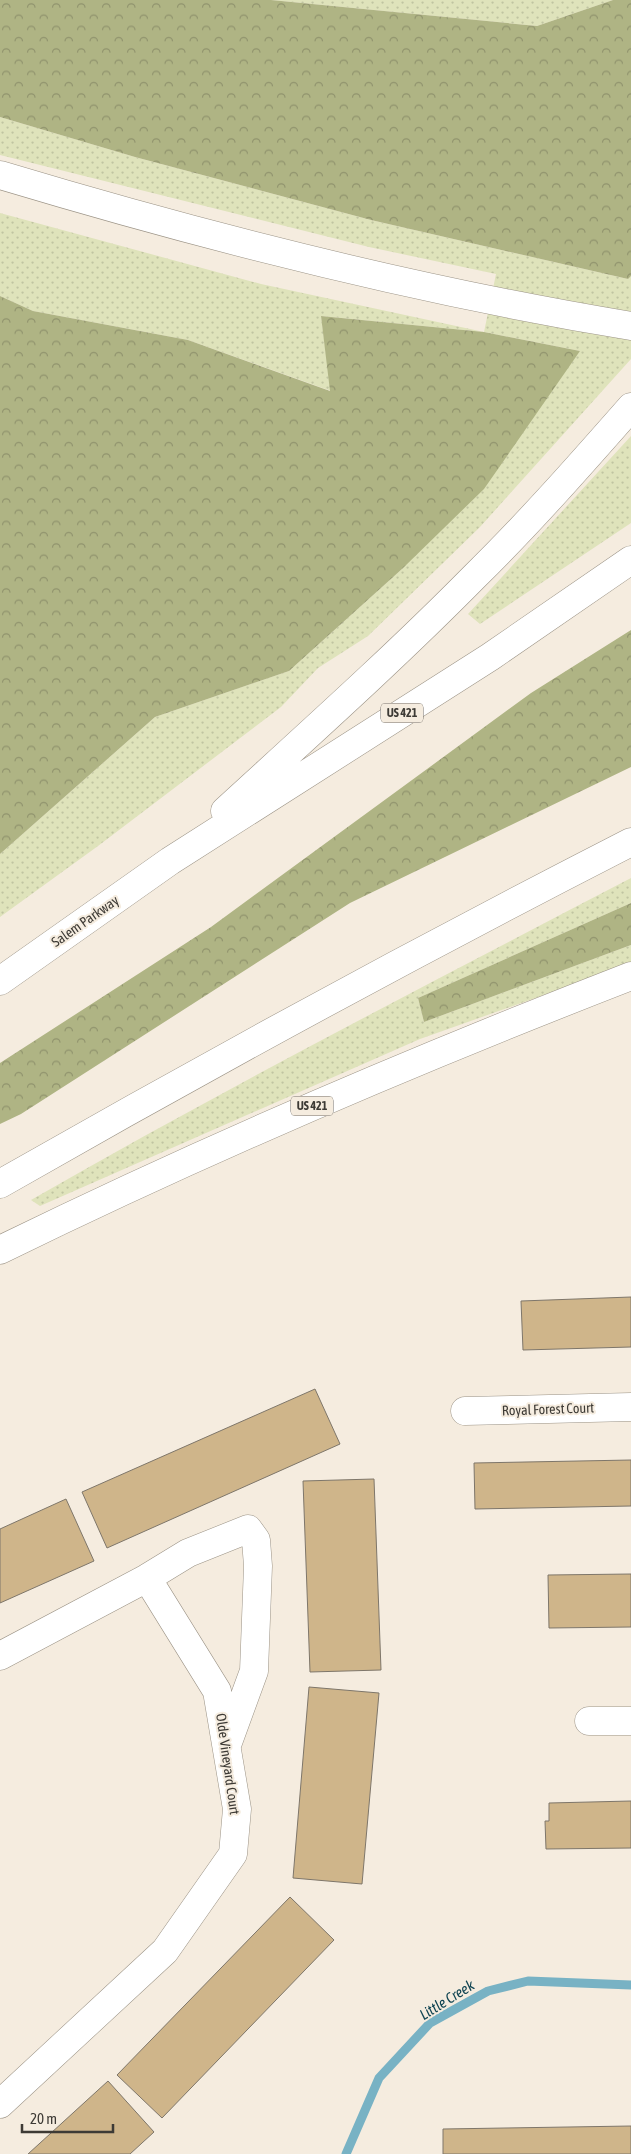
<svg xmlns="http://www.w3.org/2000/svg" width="631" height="2154" viewBox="0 0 631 2154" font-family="'Asap Condensed',sans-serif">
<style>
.grass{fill:url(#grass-dots)}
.forest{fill:url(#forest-crowns)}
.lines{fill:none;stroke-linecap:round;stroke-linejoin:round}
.stream{stroke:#78b2c4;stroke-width:9}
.building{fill:#cfb58a;stroke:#7e766a}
.minor-casing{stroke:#9b9386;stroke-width:29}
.highway-casing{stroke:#9b9386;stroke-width:29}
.minor{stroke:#fff;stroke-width:28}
.highway{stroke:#fff;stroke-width:28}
.labels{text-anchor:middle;stroke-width:4;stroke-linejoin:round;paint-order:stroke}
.shield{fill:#f5ecdf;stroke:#746f68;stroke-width:1}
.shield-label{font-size:12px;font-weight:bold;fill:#3d3a35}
.street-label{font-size:14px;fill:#3d3a35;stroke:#f5ecdf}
.water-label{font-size:15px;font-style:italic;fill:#104452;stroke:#f5ecdf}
</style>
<defs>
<pattern id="grass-dots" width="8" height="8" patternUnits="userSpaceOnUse" patternTransform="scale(1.25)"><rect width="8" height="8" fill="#dfe3bb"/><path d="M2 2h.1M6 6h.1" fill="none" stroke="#c0c4a1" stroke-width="1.8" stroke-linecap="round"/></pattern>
<pattern id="forest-crowns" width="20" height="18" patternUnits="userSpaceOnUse" patternTransform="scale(1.25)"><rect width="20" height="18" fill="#afb484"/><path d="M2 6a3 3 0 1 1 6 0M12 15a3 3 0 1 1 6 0" fill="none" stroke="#90936d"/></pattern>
</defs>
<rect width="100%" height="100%" fill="#f5ecdf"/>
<!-- grass -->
<path class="grass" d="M271,0h342l-76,26z
M0,117l135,40 236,63 257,59 3,-3v83l-151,168 -112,109 -50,32 -37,39 -183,139 -98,71v-63l155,-137 134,-46 113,-102 178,-218 -96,-19 -163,-16 10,75 -143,-51 -155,-29 -33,-15v-83l261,71 223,48 12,-58 -127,-27 -369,-92z
M631,436v87l-151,101 -12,-10z
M631,878v25l-213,95 6,24 207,-77v19l-211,75 -380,167 -9,-6c197,-113 399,-217 600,-322z"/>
<!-- forest -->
<path class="forest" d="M0,0h271l266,26 76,-26h18v276l-3,3 -257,-59 -236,-63 -135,-40z
M0,296l33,15 155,29 142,51 -9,-75 163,16 96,19 -96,138 -82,80 -113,102 -134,46 -155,137z
M631,630v137l-281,136 -329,211 -21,10v-61l211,-136 320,-234z
M631,903v42l-207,77 -6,-24z"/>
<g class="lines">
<!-- stream -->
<path class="stream" d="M346,2154l33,-76 51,-55 58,-32 40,-10 103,4"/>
</g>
<!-- building -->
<path class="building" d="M631,1297v50l-108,3 -2,-49z
M315,1389l25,55 -233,104 -25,-56z
M631,1460v46l-156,3 -1,-46z
M374,1479l7,191 -71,2 -7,-191z
M66,1499l28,62 -94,42v-74z
M631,1574v53l-82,1 -1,-53z
M309,1687l70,6 -17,191 -69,-6z
M631,1801v47l-85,1 -1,-28h4v-18z
M290,1897l44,43 -172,178 -45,-43z
M108,2081l46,51 -24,22h-102z
M631,2126v28h-188v-25z"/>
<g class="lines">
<!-- minor casing -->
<g class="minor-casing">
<path id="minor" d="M465,1411l166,-4
M147,1578l41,-25 60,-24 8,11 2,26 -4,105 -27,74
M0,1656l147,-78 70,113 20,118 -4,45 -68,97 -165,153
M589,1721h42"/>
</g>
<!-- highway casing -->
<g class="highway-casing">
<path id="highway" d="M0,175c206,62 419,116 631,151
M225,811c84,-77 169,-153 249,-234 55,-54 106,-112 157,-170
M0,981l170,-120 320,-204 141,-97
M0,1184c208,-119 418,-233 631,-342
M0,1250c206,-101 417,-191 631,-274"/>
</g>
<!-- minor -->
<use href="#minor" class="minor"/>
<!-- highway -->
<use href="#highway" class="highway"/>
</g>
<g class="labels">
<!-- shield labels -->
<g class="shield">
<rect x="381" y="703.5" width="42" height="19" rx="4"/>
<rect x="291" y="1096.5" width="42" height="19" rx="4"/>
</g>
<g class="shield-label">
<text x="402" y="717">US 421</text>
<text x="312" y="1110">US 421</text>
</g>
<!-- street labels -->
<g class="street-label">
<text transform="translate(85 921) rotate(-35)" y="5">Salem Parkway</text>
<text transform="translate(548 1409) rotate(-2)" y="5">Royal Forest Court</text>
<text transform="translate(228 1764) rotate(82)" y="5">Olde Vineyard Court</text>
</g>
<!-- water labels -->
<g class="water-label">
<text transform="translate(447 2000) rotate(-32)" y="5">Little Creek</text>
</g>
</g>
<!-- scale -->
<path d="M22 2124v8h91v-8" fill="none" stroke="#3d3a35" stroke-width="2.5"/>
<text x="30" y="2124" font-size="15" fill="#3d3a35" stroke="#f5ecdf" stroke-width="4" paint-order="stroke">20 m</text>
</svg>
